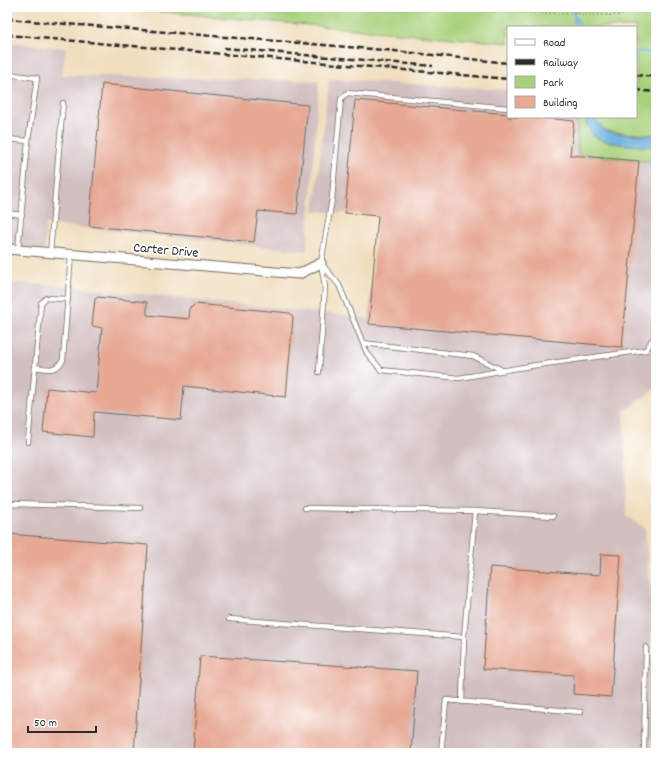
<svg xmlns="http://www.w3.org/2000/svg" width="663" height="760" viewBox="0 0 663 760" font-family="Dekko,sans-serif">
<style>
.industrial{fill:#d2bfc0}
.green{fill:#a8d17c;stroke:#6a7e54}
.water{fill:#68adde;stroke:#4a6c84}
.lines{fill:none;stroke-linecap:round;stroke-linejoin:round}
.stream{stroke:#68adde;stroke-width:2.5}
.building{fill:#e7a994}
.lane-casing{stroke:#70695e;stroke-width:6}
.street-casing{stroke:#70695e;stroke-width:11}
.path{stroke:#70695e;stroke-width:1.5;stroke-dasharray:1 3;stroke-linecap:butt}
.lane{stroke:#fff;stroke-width:4.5}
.street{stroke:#fff;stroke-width:9}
.rail{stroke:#2b2b2b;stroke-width:2.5;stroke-dasharray:6 3;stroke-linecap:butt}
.labels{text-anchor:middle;stroke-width:3.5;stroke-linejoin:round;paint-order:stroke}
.street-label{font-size:14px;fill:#2b2b2b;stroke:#fff}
</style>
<rect width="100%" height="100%" fill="#fff"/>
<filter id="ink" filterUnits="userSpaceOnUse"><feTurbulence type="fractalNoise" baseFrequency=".025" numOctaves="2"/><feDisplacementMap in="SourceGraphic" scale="8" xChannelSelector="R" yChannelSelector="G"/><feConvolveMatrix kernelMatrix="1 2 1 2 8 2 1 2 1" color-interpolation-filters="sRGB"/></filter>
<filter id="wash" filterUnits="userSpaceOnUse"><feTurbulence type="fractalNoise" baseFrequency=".012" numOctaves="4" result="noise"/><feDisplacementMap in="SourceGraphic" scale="16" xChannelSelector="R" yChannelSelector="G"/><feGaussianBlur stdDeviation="0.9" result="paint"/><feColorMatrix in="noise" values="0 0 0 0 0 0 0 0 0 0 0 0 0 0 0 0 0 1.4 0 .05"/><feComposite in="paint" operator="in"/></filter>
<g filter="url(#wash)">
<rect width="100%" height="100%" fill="#f0ddbc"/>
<!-- industrial -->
<path class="industrial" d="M7,42l59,6 -4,27 257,6 -12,170 -261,-27 -2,27 -37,-3z
M329,79l179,11v27h69l1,37 78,8v226l-32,23 2,105 19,12 6,72 1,153h-645v-470l48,2 314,33 8,-102 -63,-5z"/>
<!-- green -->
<path class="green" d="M107,7h376l46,2 35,-2 10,4 21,-4 8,2 9,-2h44v128l-44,-3 -8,-2 -6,-8 16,21 42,4v15l-78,-8 -1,-37h59v-90h-128v16z"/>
<!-- water -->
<path class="water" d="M591,117c7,2 8,9 14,13 7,5 41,5 51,5v12c-15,-1 -51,-2 -62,-11 -4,-3 -6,-9 -8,-13l1,-5z"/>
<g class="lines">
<!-- stream -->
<path class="stream" d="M573,7l2,20
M575,15l5,12
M636,51l20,2"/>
</g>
<g id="blocks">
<!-- building -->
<path class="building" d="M102,84l206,21 -11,109 -39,-3 -4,31 -165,-16z
M355,100l153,14v3h28l38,4 -4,34 69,6 -17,186 -253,-23 9,-108 -33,-3z
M98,297l49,5v13l42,4 1,-11 6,-4 94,9 3,4 -7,80 -102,-11 -3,34 -87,-8 -1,25 -50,-5 4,-44 49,5 6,-65 -10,-2 3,-27z
M7,534l141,11 -14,208h-127z
M601,554l20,1 -10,142 -38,-3 1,-19 -91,-6 7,-102 110,8z
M200,656l217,15 -6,82h-218z"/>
</g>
</g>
<g filter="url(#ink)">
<use href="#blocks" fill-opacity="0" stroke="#70695e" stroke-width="1"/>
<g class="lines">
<!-- lane casing -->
<g class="lane-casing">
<path id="lane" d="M7,74l30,4 -9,63 -10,109
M7,139l21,2
M7,213l15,2
M50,253l13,-150
M321,263l18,22 28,68 14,17 78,8 71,-12 116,-16 8,-13 2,-55
M363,343l110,13 29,14
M35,367c12,2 21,5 28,-7l8,-105
M319,372l6,-85 -4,-24 11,-64 9,-100 6,-6 161,15
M28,442l13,-139 5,-5 22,1
M7,505l8,-1 125,4
M305,508l170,3
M229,619l235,18 -2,65
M464,637l11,-126 78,5
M441,753l5,-53 135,12
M644,753l2,-106"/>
</g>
<!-- street casing -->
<g class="street-casing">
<path id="street" d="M7,249l292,25 22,-11"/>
</g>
<!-- path -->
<path class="path" d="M386,7l12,2 214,6h10l10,-8"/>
<!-- lane -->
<use href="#lane" class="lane"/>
<!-- street -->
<use href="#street" class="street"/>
<!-- rail -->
<path class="rail" d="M7,19l378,31 123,13
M7,35l501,44
M224,48l209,18
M636,75l20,2
M636,90l20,2"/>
</g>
</g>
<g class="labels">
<!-- street labels -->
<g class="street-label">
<text transform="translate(166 249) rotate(5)" y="5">Carter Drive</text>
</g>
</g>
<!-- margin -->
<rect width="663" height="760" fill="none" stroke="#fff" stroke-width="24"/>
<!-- legend -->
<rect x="507" y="26" width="130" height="92" fill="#ffffff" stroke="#aaaaaa"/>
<rect x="515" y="39" width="20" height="6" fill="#ffffff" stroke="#aaaaaa"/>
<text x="543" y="46" font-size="12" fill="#2b2b2b">Road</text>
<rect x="515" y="59" width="20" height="6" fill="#2b2b2b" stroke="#aaaaaa"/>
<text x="543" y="66" font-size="12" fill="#2b2b2b">Railway</text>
<rect x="515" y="76" width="20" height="12" fill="#a8d17c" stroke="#aaaaaa"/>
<text x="543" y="86" font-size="12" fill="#2b2b2b">Park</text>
<rect x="515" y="96" width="20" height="12" fill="#e7a994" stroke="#aaaaaa"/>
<text x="543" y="106" font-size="12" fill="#2b2b2b">Building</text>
<!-- scale -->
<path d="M28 726v6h68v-6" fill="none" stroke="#2b2b2b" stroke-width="2"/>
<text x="34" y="726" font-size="12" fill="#2b2b2b" stroke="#ffffff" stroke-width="3" paint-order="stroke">50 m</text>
</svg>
